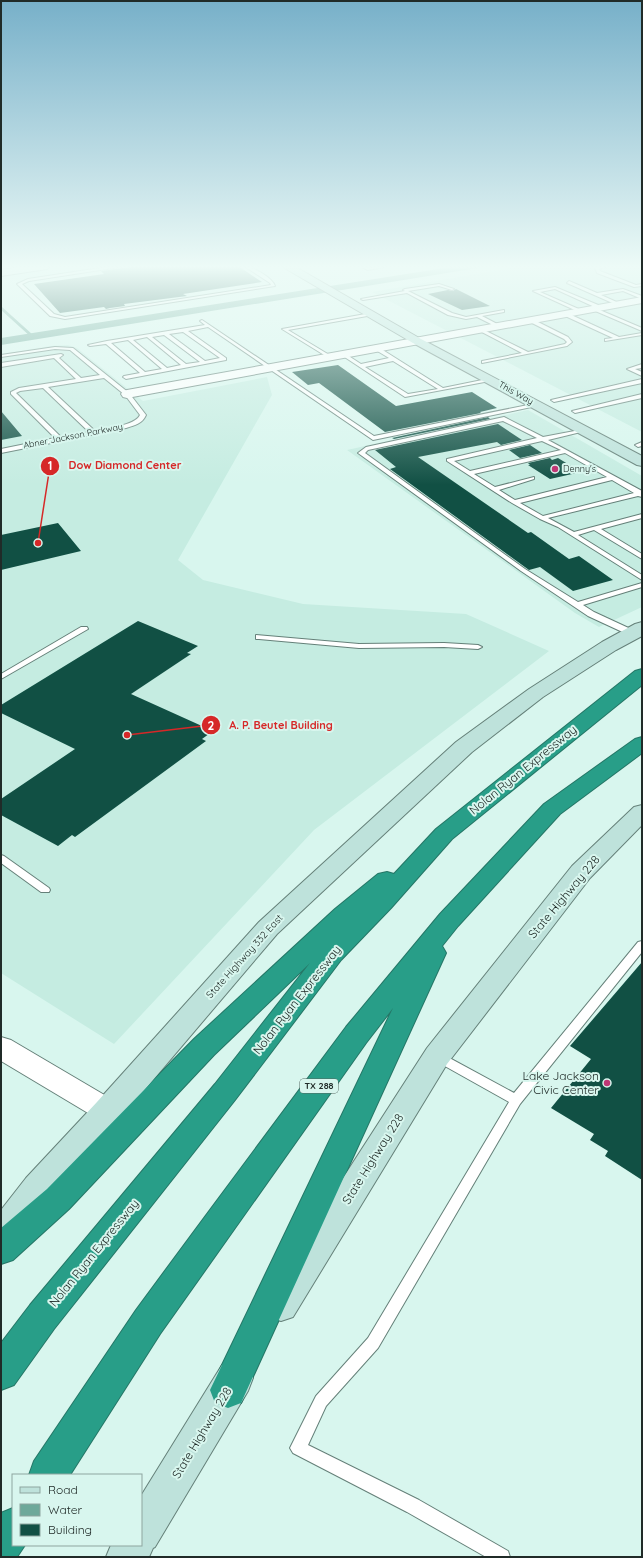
<svg xmlns="http://www.w3.org/2000/svg" width="643" height="1558" viewBox="0 0 643 1558" font-family="Quicksand,sans-serif">
<style>
.built{fill:#c5ece1}
.water{fill:#6da99a}
.lines{fill:none;stroke-linecap:round;stroke-linejoin:round}
.stream{stroke:#6da99a;stroke-width:3}
.building{fill:#115044}
.service-casing{stroke:#658079;stroke-width:2}
.tertiary-casing{stroke:#658079;stroke-width:2}
.secondary-casing{stroke:#658079;stroke-width:2}
.motorway-casing{stroke:#257666;stroke-width:2}
.service{fill:#fff;fill-rule:evenodd}
.tertiary{fill:#fff;fill-rule:evenodd}
.secondary{fill:#bee2db;fill-rule:evenodd}
.motorway{fill:#289e88;fill-rule:evenodd}
.poi-dot{fill:#bf3775;stroke:#d8f6ee;stroke-width:1.5}
.labels{text-anchor:middle;stroke-width:4;stroke-linejoin:round;paint-order:stroke}
.far-street-label{font-size:9px;fill:#202b28;stroke:#d8f6ee}
.far-poi-label{font-size:9px;fill:#202b28;stroke:#d8f6ee;text-anchor:start}
.shield{fill:#d8f6ee;stroke:#576863;stroke-width:1}
.shield-label{font-size:9px;font-weight:bold;fill:#202b28}
.street-label{font-size:10px;fill:#202b28;stroke:#d8f6ee}
.near-street-label{font-size:12px;fill:#202b28;stroke:#d8f6ee}
.near-poi-label{font-size:12px;fill:#202b28;stroke:#d8f6ee;text-anchor:end}
.leader{fill:none;stroke:#d62828;stroke-width:1.5}
.callout-dot{fill:#d62828;stroke:#d8f6ee;stroke-width:1.5}
.mark-label{font-size:12px;text-anchor:middle;font-weight:bold;fill:#fff}
.callout-label{font-size:11px;text-anchor:middle;font-weight:bold;fill:#d62828;stroke:#d8f6ee;stroke-width:4;stroke-linejoin:round;paint-order:stroke}
</style>
<rect width="100%" height="100%" fill="#d8f6ee"/>
<!-- built -->
<path class="built" d="M523,266h119v166l-270,-140z
M68,345l9,3 66,53 124,-24 5,18 -94,165 25,20 100,24 163,10 83,37 -235,179 -200,214 -113,-71v-619l50,-8z
M528,410l114,66v131l-43,20 -24,-14 -228,-163z"/>
<!-- water -->
<path class="water" d="M457,266h33l-489,79v-7z"/>
<g class="lines">
<!-- stream -->
<path class="stream" d="M1,308l31,28"/>
</g>
<!-- building -->
<path class="building" d="M138,266h100l24,16 -79,12 4,2 -63,8 1,2 -15,2 -4,1 -2,-2 -44,6 -26,-29 70,-10 -3,-3z
M456,289l34,17 -28,4 -34,-16 20,-4 5,1z
M338,365l58,41 76,-14 25,16 -17,4 1,1 -96,19 -66,-49 -11,2 -16,-13z
M1,411l21,25 -21,4z
M488,417l2,2 -96,20 -2,-1z
M498,424l24,16 -21,5 -4,-3 -79,15 110,76 3,-1 38,27 10,-3 34,24 -40,11 -33,-24 -11,3 -139,-101 6,-2 -21,-17z
M530,445l12,8 -22,5 -11,-8z
M550,458l2,2 6,-2 23,14 -31,7 -22,-14h2l-2,-2z
M58,523l23,28 -80,19v-35z
M138,621l60,25 -11,7 4,1 -60,40 82,37 -11,8 4,2 -131,96 -3,-2 -14,11 -57,-31v-16l74,-50 -74,-36v-8z
M642,962v218l-37,-24 3,-5 -18,-11 4,-6 -43,-26 40,-49 -21,-13z"/>
<g class="lines">
<!-- service casing -->
<g class="service-casing">
<path id="service" d="M113,266h13l-97,15 -7,3 32,30 11,3 206,-32 -1,-2 -26,-17c8,0 29,12 31,20l-210,33 -15,-3 -33,-32 11,-5z
M360,266l9,2 20,-2 -21,4z
M598,266h9l-8,3 1,2 36,14 6,-1v2l-8,1 -37,-14 -2,-5z
M569,281l28,12 26,-4 19,7v3l-19,-8 -22,4 20,9 -4,1 -50,-22z
M439,284l15,5 -2,1 -13,-4 -31,5 44,22 14,4 38,-7v2l-22,4 19,10 -4,1 -20,-10 -11,2 -18,-4 -41,-22 -44,7 -2,-1 44,-8 -2,-1 2,-1z
M555,287l48,20v1l-4,1 -44,-20 -15,3 41,18 -2,2 -46,-21z
M595,308l47,20v3l-49,-21z
M371,313l2,2 -85,15 43,26v1l-2,1 -47,-29z
M563,313h4l52,24 23,-4v2l-37,6v-2l8,-1 -50,-23z
M528,319h4l36,18 4,5 -5,4 -85,17v-2l40,-8 -44,-23v-2h2l48,24 37,-8 2,-2 -3,-3 -36,-18z
M202,320l172,116 164,-33 3,2 -168,35 -165,-113 -20,4 38,27v2l-100,19 -3,-2 1,-1 16,-3 -34,-29 -16,2 -2,-1 19,-4 98,-16 -5,-4zM183,332l37,26 -15,3 -36,-27zM164,335l36,27 -14,2 -34,-27zM147,337l34,28 -14,3 -34,-28zM128,340l34,29 -17,3 -34,-29z
M55,347l18,1 56,45 17,22c-4,9 -11,10 -20,13l-125,25v-4l54,-11 -44,-44v-2l8,-4 57,-9 -22,-21 -53,9v-4l60,-9 2,1 -4,3 22,20 19,-3 -30,-25 -15,-1 -54,8v-2zM104,378l21,17 15,20c-5,11 -34,13 -45,16l-47,-44zM43,388l46,44 -28,5 -45,-44 4,-2z
M374,347h4l65,41 49,-10 3,2 -90,17 -65,-43 4,-1 17,11 28,-6 -15,-9zM393,361l45,28 -30,5 -43,-27z
M642,364v4l-7,1 7,3v4l-15,-7z
M642,379v4l-88,19 -3,-2z
M642,394v4l-67,15 -3,-2z
M504,417l39,20 42,-8v2l-37,9 94,51v6l-4,-1 -90,22 26,14 68,-18v4l-41,11 41,25v5l-48,-29 -16,5 64,40v5l-84,-53 -18,-8 -28,-16 -65,-42v-2l90,-21 -34,-17 -135,29 -3,3 160,116 53,33 64,-19v4l-59,18 11,7 41,19v4h-6l-41,-19 -67,-45 -163,-118 8,-6zM542,441l19,9 -91,21 -16,-10zM565,453l42,24 -92,23 -16,-10 35,-11v-2l-39,10 -21,-13zM612,480l22,13 -91,23 -23,-13z
M642,442v4l-4,1 -3,-2z
M81,627h6l1,2 -87,50v-5z
M256,635l103,9 85,-1 34,2 4,2 -4,2 -34,-2 -85,1 -100,-9h-3z
M1,855l3,1 45,32 1,2 -1,2h-8l-40,-29z
M642,941v11l-122,152 -142,244 -52,58 -18,39 111,55 89,51 2,6h-24l-79,-45 -114,-59 -3,-5 26,-52 52,-58 141,-236 -75,-42 -2,-3 2,-3 4,-2 4,2 72,39 124,-151z"/>
</g>
<!-- tertiary casing -->
<g class="tertiary-casing">
<path id="tertiary" d="M25,266h26l-4,3 -46,7v-6z
M642,297v6l-515,95 -4,-1 -2,-3 2,-3 4,-1z
M1,1037l10,3 107,63 4,8 -4,8 -10,4 -10,-4 -97,-58z"/>
</g>
<!-- secondary casing -->
<g class="secondary-casing">
<path id="secondary" d="M281,266h13l127,73 221,117v10l-5,-1 -224,-122z
M642,622v14l-26,14 -73,47 -71,55 -195,182 -158,186 -71,78 -35,48 -12,4v-40l25,-32 71,-76 162,-180 197,-180 73,-53 73,-47 33,-18z
M642,805v20l-52,53 -143,186 -154,253 -12,4 -12,-4 -5,-12 5,-12 158,-245 145,-182 62,-59z
M235,1360l13,5 5,13 -5,13 -93,156 -2,1 -4,9h-43l5,-12h30v-49l81,-131z"/>
</g>
<!-- motorway casing -->
<g class="motorway-casing">
<path id="motorway" d="M642,669v16l-190,154 -61,69 -50,52 -106,140 -181,229 -40,56 -13,5v-47l29,-38 185,-221 95,-121 -96,92 -145,154 -56,51 -12,4v-36l46,-39 147,-150 141,-130 43,-35 9,-2 7,2 42,-45 199,-158z
M642,737v16l-82,61 -102,112 -16,20 4,7 -205,450 -13,5 -13,-5 -5,-13 183,-382 -27,35 -206,291 -90,141h-41l5,-14 102,-151 68,-92 142,-191 94,-113 104,-110 91,-65z
M13,1508v37h12l-8,12h-16v-44z"/>
</g>
<!-- service -->
<use href="#service" class="service"/>
<!-- tertiary -->
<use href="#tertiary" class="tertiary"/>
<!-- secondary -->
<use href="#secondary" class="secondary"/>
<!-- motorway -->
<use href="#motorway" class="motorway"/>
</g>
<!-- sky -->
<linearGradient id="sky" x2="0" y2="1"><stop stop-color="#77b0c9"/><stop offset="0.55" stop-color="#edfbf7"/><stop offset="1" stop-color="#edfbf7" stop-opacity="0"/></linearGradient>
<rect width="643" height="485" fill="url(#sky)"/>
<!-- markers -->
<g class="poi-dot">
<circle cx="555" cy="469" r="4"/>
<circle cx="607" cy="1083" r="4"/>
</g>
<g class="labels">
<!-- far-street labels -->
<g class="far-street-label">
<text transform="translate(516 393) rotate(29)" y="3">This Way</text>
<text transform="translate(73 436) rotate(-11)" y="3">Abner Jackson Parkway</text>
</g>
<!-- far-poi labels -->
<g class="far-poi-label">
<text x="563" y="472">Denny's</text>
</g>
<!-- shield labels -->
<rect class="shield" x="300" y="1079" width="38" height="14" rx="3"/>
<g class="shield-label">
<text x="319" y="1089">TX 288</text>
</g>
<!-- street labels -->
<g class="street-label">
<text transform="translate(244 956) rotate(-48)" y="4">State Highway 332 East</text>
</g>
<!-- near-street labels -->
<g class="near-street-label">
<text transform="translate(523 770) rotate(-39)" y="4">Nolan Ryan Expressway</text>
<text transform="translate(564 897) rotate(-50)" y="4">State Highway 228</text>
<text transform="translate(297 1000) rotate(-52)" y="4">Nolan Ryan Expressway</text>
<text transform="translate(373 1159) rotate(-58)" y="4">State Highway 228</text>
<text transform="translate(94 1253) rotate(-51)" y="4">Nolan Ryan Expressway</text>
<text transform="translate(202 1433) rotate(-59)" y="4">State Highway 228</text>
</g>
<!-- near-poi labels -->
<g class="near-poi-label">
<text x="599" y="1080">Lake Jackson<tspan x="599" dy="14">Civic Center</tspan></text>
</g>
</g>
<!-- callouts -->
<path class="leader" d="M38 543L50 466M127 735L211 725"/>
<g class="callout-dot">
<circle cx="38" cy="543" r="4"/>
<circle cx="127" cy="735" r="4"/>
<circle cx="50" cy="466" r="10"/>
<circle cx="211" cy="725" r="10"/>
</g>
<g class="mark-label">
<text x="50" y="470">1</text>
<text x="211" y="730">2</text>
</g>
<g class="callout-label">
<text x="125" y="469">Dow Diamond Center</text>
<text x="281" y="729">A. P. Beutel Building</text>
</g>
<!-- border -->
<rect width="643" height="1558" fill="none" stroke="#202b28" stroke-width="4"/>
<!-- legend -->
<rect x="12" y="1474" width="130" height="72" fill="#d8f6ee" stroke="#8ea59f"/>
<rect x="20" y="1487" width="20" height="6" fill="#bee2db" stroke="#8ea59f"/>
<text x="48" y="1494" font-size="12" fill="#202b28">Road</text>
<rect x="20" y="1504" width="20" height="12" fill="#6da99a" stroke="#8ea59f"/>
<text x="48" y="1514" font-size="12" fill="#202b28">Water</text>
<rect x="20" y="1524" width="20" height="12" fill="#115044" stroke="#8ea59f"/>
<text x="48" y="1534" font-size="12" fill="#202b28">Building</text>
</svg>
